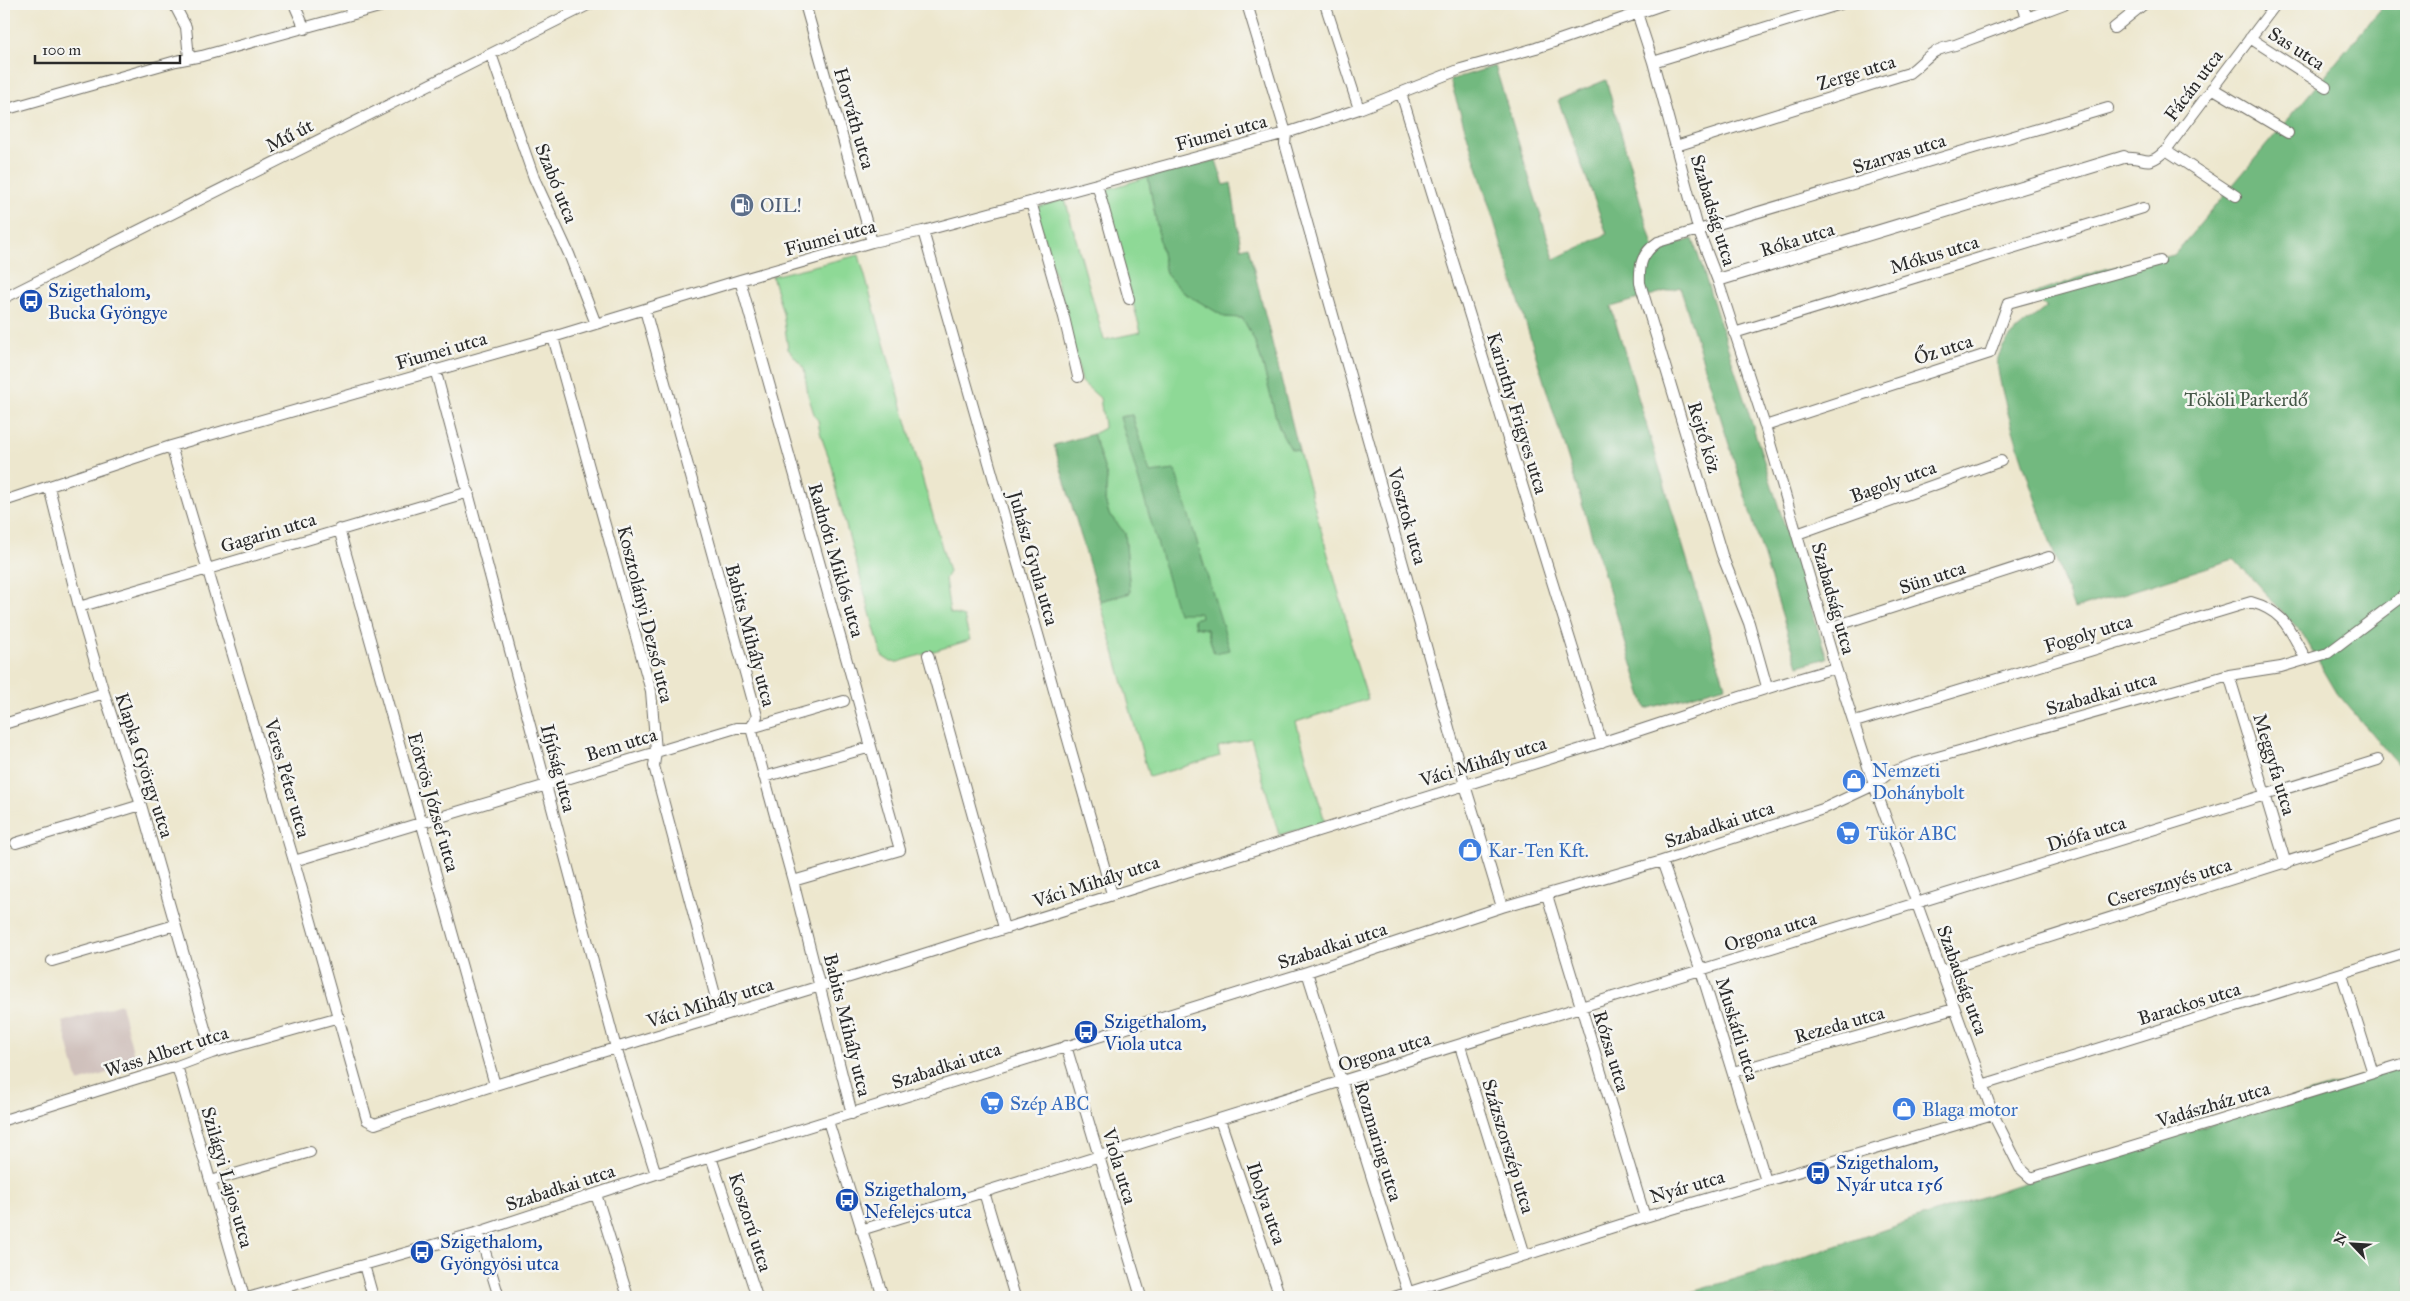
<svg xmlns="http://www.w3.org/2000/svg" width="2410" height="1301" viewBox="0 0 2410 1301" font-family="'IM FELL Great Primer',serif">
<style>
.industrial{fill:#cfc0bb}
.green{fill:#8ed996;stroke:#5c8260;fill-rule:evenodd}
.forest{fill:#72b97f;stroke:#4e7255}
.lines{fill:none;stroke-linecap:round;stroke-linejoin:round}
.minor-casing{stroke:#6f6d64;stroke-width:12}
.minor{stroke:#fff;stroke-width:10}
.labels{text-anchor:middle;stroke-width:5;stroke-linejoin:round;paint-order:stroke}
.street-label{font-size:19px;fill:#2b2b2b;stroke:#f6f6f2}
.service-label{font-size:19px;fill:#4e5e75;stroke:#f6f6f2;text-anchor:start}
.transit-label{font-size:19px;fill:#164399;stroke:#f6f6f2;text-anchor:start}
.park-label{font-size:19px;fill:#445646;stroke:#f6f6f2}
.shop-label{font-size:19px;fill:#366cbe;stroke:#f6f6f2;text-anchor:start}
</style>
<rect width="100%" height="100%" fill="#f6f6f2"/>
<filter id="ink" filterUnits="userSpaceOnUse"><feTurbulence type="fractalNoise" baseFrequency=".02" numOctaves="2"/><feDisplacementMap in="SourceGraphic" scale="10" xChannelSelector="R" yChannelSelector="G"/><feConvolveMatrix kernelMatrix="1 2 1 2 8 2 1 2 1" color-interpolation-filters="sRGB"/></filter>
<filter id="wash" filterUnits="userSpaceOnUse"><feTurbulence type="fractalNoise" baseFrequency=".0096" numOctaves="4" result="noise"/><feDisplacementMap in="SourceGraphic" scale="20" xChannelSelector="R" yChannelSelector="G"/><feGaussianBlur stdDeviation="1.12" result="paint"/><feColorMatrix in="noise" values="0 0 0 0 0 0 0 0 0 0 0 0 0 0 0 0 0 1.4 0 .05"/><feComposite in="paint" operator="in"/></filter>
<g filter="url(#wash)">
<rect width="100%" height="100%" fill="#ede7ce"/>
<!-- industrial -->
<path class="industrial" d="M121,1004l15,60 -58,18 -16,-60z"/>
<!-- green -->
<path class="green" d="M1148,177l18,97 17,18 42,25 17,1c21,31 25,68 35,103 3,10 9,19 14,28l8,2 52,186 -1,7 18,55 -72,23 29,100 -46,13 -28,-97 -33,9 2,9 -71,21 -49,-176 30,-8 -5,-60 -16,-19 -4,-13 2,-24 -14,-43 11,-6v-3l-4,-27 -18,-16 -19,-80 -28,-94 30,-9 39,141 37,-8 -39,-141zM1132,415l18,59 25,-4 39,183 -7,-24 -12,-2 -2,-8 9,-2 -1,-4 -81,-196z
M859,255l90,317 -4,7 5,34 14,4 6,23 -72,22h-7l-9,-6 -47,-170c0,-24 -15,-42 -17,-66l-3,-3 -7,-22 -4,-27 -16,-19 -5,-36 -11,-37z"/>
<!-- forest -->
<path class="forest" d="M2385,4h19l2,2v768l-69,-81 -35,-60 -68,-74 -160,50c-13,-36 -83,-227 -76,-251 7,-23 30,-36 49,-51l-19,-11 76,-27 70,-14z
M1495,66l59,193 53,-25 -49,-134 48,-20 48,170 39,-11 134,419 -29,8 -118,-379 -69,20 114,379 -79,23 -196,-629z
M1216,160l8,25 7,-2 10,65 7,-2 51,205 -8,-2c-5,-8 -11,-18 -14,-28 -10,-35 -14,-72 -35,-103l-17,-1 -42,-25 -17,-18 -18,-97z
M1132,415l18,58 25,-3 55,180 -16,3 -7,-24 -12,-2 -2,-8 8,-2 -1,-4h-22l-58,-196z
M1093,434l14,43 -2,24 4,13 16,19 5,60 -30,8 -46,-156z
M2406,1062v235h-731l96,-29 243,-82z"/>
</g>
<g filter="url(#ink)">
<g class="lines">
<!-- minor casing -->
<g class="minor-casing">
<path id="minor" d="M174,4l12,23 3,31
M294,4l11,25
M348,4l5,10
M805,4l67,238
M1247,4l39,129 -1,11 180,641 37,122
M1325,4l34,105
M2022,4l5,13
M1637,13l16,49 46,170 19,49 47,145 71,242 38,117 119,329 27,54 11,10 375,-115
M2114,28l30,-24
M2250,38l76,49
M491,54l43,124 35,76 27,70
M1653,62l188,-58
M2212,88l76,45
M1401,93l201,650
M4,110l172,-49 26,-5 188,-52
M1676,146l233,-73c20,-15 18,-22 46,-28l109,-41
M2166,150l70,46
M2124,158l-406,123v-2l406,-123v2c22,-3 21,12 42,-8l110,-146
M1097,184l32,115
M1031,202l33,115 14,60
M923,231l189,663
M740,280l160,570 -107,31
M4,298l586,-294
M645,310l112,406 -6,12 42,153 59,233
M1734,333l409,-125
M553,337l98,354 5,60 -2,15 67,251
M435,369l181,679 40,126
M1765,426l225,-73 18,-50 152,-42
M171,446l123,415 73,259 8,4c192,-65 388,-118 580,-180 213,-68 426,-134 639,-199 81,-25 160,-55 242,-77
M49,487l30,120 25,86 37,112 71,248
M4,501l167,-55 382,-109 187,-57 132,-38 51,-11 363,-98 73,-24 102,-40 75,-21 129,-44
M339,529l156,556
M1797,534l204,-73
M79,607l390,-115
M1826,629l223,-72
M928,655l76,273
M2229,675l57,189
M1767,687l-18,-64 -27,-68 -82,-272c-1,-19 2,-30 18,-41l450,-134
M1855,722l396,-120c35,10 38,28 55,57
M4,724l100,-31
M764,777l107,-30
M16,843l125,-38
M294,861l442,-133h15l93,-27
M1662,861l39,110 65,210
M1547,895l98,322
M52,961l123,-36
M1942,971l464,-147
M1307,972l101,320
M2342,975l31,98
M1066,1046l75,251
M1460,1046l65,209
M177,1066l67,231
M1733,1072l221,-63
M1982,1085l424,-132
M4,1120l173,-54 35,-13 127,-36
M1220,1120l60,177
M828,1121l55,176
M711,1157l46,140
M211,1181l99,-29
M984,1192l31,105
M596,1194l32,103
M861,1230l1517,-470
M479,1232l20,65
M364,1265l9,32
M251,1297l228,-65 177,-58 651,-202 195,-65 160,-46 161,-52 51,-24 14,-11 25,-10 316,-89 52,-8 47,-14 78,-59
M1394,1297l251,-80 348,-103"/>
</g>
<!-- minor -->
<use href="#minor" class="minor"/>
</g>
</g>
<!-- icons -->
<defs>
<g id="fuel-disc" transform="scale(1.25)"><circle r="9.5" fill="#5c6f8a" stroke="#f6f6f2"/><path d="M-5.5-6h7V0h2V4h1.3V-2.5L3-4.5l.8-.8L6-3V5H2.5V1h-1V6h-7ZM-4.2-4.7v3.2H.2V-4.7Z" fill="#fff"/></g>
<g id="bus-disc" transform="scale(1.25)"><circle r="9.5" fill="#1a4fb4" stroke="#f6f6f2"/><path d="M-5-6H5V4H4V6H2V4H-2V6H-4V4H-5ZM-3.5-4V0h7V-4ZM-3.5 1.2v1.5H-2V1.2ZM2 1.2v1.5H3.5V1.2Z" fill="#fff"/></g>
<g id="shop-disc" transform="scale(1.25)"><circle r="9.5" fill="#3f7fe0" stroke="#f6f6f2"/><path d="M-5-2.5h2.3a2.7 3.5 0 0 1 5.4 0H5L5.5 6h-11ZM-1.5-2.5h3a1.5 2.3 0 0 0-3 0Z" fill="#fff"/></g>
<g id="supermarket-disc" transform="scale(1.25)"><circle r="9.5" fill="#3f7fe0" stroke="#f6f6f2"/><path d="M-6-5.5h2.5l.6 2H6L4.5 2H-2.5L-4.4-4H-6ZM-1.5 3.2a1.3 1.3 0 1 0 .1 0ZM3 3.2a1.3 1.3 0 1 0 .1 0Z" fill="#fff"/></g>
</defs>
<g fill-rule="evenodd">
<use href="#fuel-disc" x="742" y="205"/>
<use href="#bus-disc" x="31" y="301"/>
<use href="#shop-disc" x="1854" y="781"/>
<use href="#supermarket-disc" x="1848" y="833"/>
<use href="#shop-disc" x="1470" y="850"/>
<use href="#bus-disc" x="1086" y="1032"/>
<use href="#supermarket-disc" x="992" y="1103"/>
<use href="#shop-disc" x="1904" y="1109"/>
<use href="#bus-disc" x="1818" y="1173"/>
<use href="#bus-disc" x="847" y="1200"/>
<use href="#bus-disc" x="422" y="1252"/>
</g>
<g class="labels">
<!-- street labels -->
<g class="street-label">
<text transform="translate(2297 48) rotate(33)" y="7">Sas utca</text>
<text transform="translate(1856 72) rotate(-17)" y="7">Zerge utca</text>
<text transform="translate(2193 85) rotate(-53)" y="7">Fácán utca</text>
<text transform="translate(855 118) rotate(74)" y="7">Horváth utca</text>
<text transform="translate(1221 132) rotate(-15)" y="7">Fiumei utca</text>
<text transform="translate(289 135) rotate(-27)" y="7">Mű út</text>
<text transform="translate(1899 153) rotate(-17)" y="7">Szarvas utca</text>
<text transform="translate(557 183) rotate(68)" y="7">Szabó utca</text>
<text transform="translate(1714 210) rotate(73)" y="7">Szabadság utca</text>
<text transform="translate(830 237) rotate(-15)" y="7">Fiumei utca</text>
<text transform="translate(1797 239) rotate(-17)" y="7">Róka utca</text>
<text transform="translate(1934 254) rotate(-17)" y="7">Mókus utca</text>
<text transform="translate(1943 349) rotate(-18)" y="7">Őz utca</text>
<text transform="translate(441 350) rotate(-16)" y="7">Fiumei utca</text>
<text transform="translate(1518 413) rotate(73)" y="7">Karinthy Frigyes utca</text>
<text transform="translate(1705 437) rotate(73)" y="7">Rejtő köz</text>
<text transform="translate(1893 481) rotate(-20)" y="7">Bagoly utca</text>
<text transform="translate(1408 516) rotate(74)" y="7">Vosztok utca</text>
<text transform="translate(268 532) rotate(-17)" y="7">Gagarin utca</text>
<text transform="translate(1034 558) rotate(74)" y="7">Juhász Gyula utca</text>
<text transform="translate(837 560) rotate(74)" y="7">Radnóti Miklós utca</text>
<text transform="translate(1932 577) rotate(-18)" y="7">Sün utca</text>
<text transform="translate(1834 598) rotate(74)" y="7">Szabadság utca</text>
<text transform="translate(646 614) rotate(76)" y="7">Kosztolányi Dezső utca</text>
<text transform="translate(2088 633) rotate(-17)" y="7">Fogoly utca</text>
<text transform="translate(751 635) rotate(75)" y="7">Babits Mihály utca</text>
<text transform="translate(2101 693) rotate(-16)" y="7">Szabadkai utca</text>
<text transform="translate(621 744) rotate(-17)" y="7">Bem utca</text>
<text transform="translate(1483 761) rotate(-17)" y="7">Váci Mihály utca</text>
<text transform="translate(2275 764) rotate(73)" y="7">Meggyfa utca</text>
<text transform="translate(145 765) rotate(72)" y="7">Klapka György utca</text>
<text transform="translate(559 768) rotate(75)" y="7">Ifjúság utca</text>
<text transform="translate(288 778) rotate(74)" y="7">Veres Péter utca</text>
<text transform="translate(434 802) rotate(74)" y="7">Eötvös József utca</text>
<text transform="translate(1719 824) rotate(-18)" y="7">Szabadkai utca</text>
<text transform="translate(2086 833) rotate(-17)" y="7">Diófa utca</text>
<text transform="translate(1096 881) rotate(-18)" y="7">Váci Mihály utca</text>
<text transform="translate(2169 882) rotate(-17)" y="7">Cseresznyés utca</text>
<text transform="translate(1770 931) rotate(-17)" y="7">Orgona utca</text>
<text transform="translate(1332 945) rotate(-18)" y="7">Szabadkai utca</text>
<text transform="translate(1963 980) rotate(70)" y="7">Szabadság utca</text>
<text transform="translate(710 1002) rotate(-17)" y="7">Váci Mihály utca</text>
<text transform="translate(2189 1003) rotate(-17)" y="7">Barackos utca</text>
<text transform="translate(1839 1024) rotate(-16)" y="7">Rezeda utca</text>
<text transform="translate(848 1025) rotate(76)" y="7">Babits Mihály utca</text>
<text transform="translate(1738 1029) rotate(73)" y="7">Muskátli utca</text>
<text transform="translate(166 1051) rotate(-18)" y="7">Wass Albert utca</text>
<text transform="translate(1384 1051) rotate(-17)" y="7">Orgona utca</text>
<text transform="translate(1612 1051) rotate(73)" y="7">Rózsa utca</text>
<text transform="translate(946 1065) rotate(-18)" y="7">Szabadkai utca</text>
<text transform="translate(2213 1104) rotate(-17)" y="7">Vadászház utca</text>
<text transform="translate(1379 1141) rotate(73)" y="7">Rozmaring utca</text>
<text transform="translate(1509 1146) rotate(73)" y="7">Százszorszép utca</text>
<text transform="translate(1120 1166) rotate(73)" y="7">Viola utca</text>
<text transform="translate(228 1177) rotate(74)" y="7">Szilágyi Lajos utca</text>
<text transform="translate(1687 1186) rotate(-16)" y="7">Nyár utca</text>
<text transform="translate(560 1187) rotate(-18)" y="7">Szabadkai utca</text>
<text transform="translate(1267 1203) rotate(71)" y="7">Ibolya utca</text>
<text transform="translate(751 1222) rotate(72)" y="7">Koszorú utca</text>
</g>
<!-- service labels -->
<g class="service-label">
<text x="760" y="212">OIL!</text>
</g>
<!-- transit labels -->
<g class="transit-label">
<text x="48" y="297">Szigethalom,<tspan x="48" dy="22">Bucka Gyöngye</tspan></text>
<text x="1104" y="1028">Szigethalom,<tspan x="1104" dy="22">Viola utca</tspan></text>
<text x="1836" y="1169">Szigethalom,<tspan x="1836" dy="22">Nyár utca 156</tspan></text>
<text x="864" y="1196">Szigethalom,<tspan x="864" dy="22">Nefelejcs utca</tspan></text>
<text x="440" y="1248">Szigethalom,<tspan x="440" dy="22">Gyöngyösi utca</tspan></text>
</g>
<!-- park labels -->
<g class="park-label">
<text x="2246" y="406">Tököli Parkerdő</text>
</g>
<!-- shop labels -->
<g class="shop-label">
<text x="1872" y="777">Nemzeti<tspan x="1872" dy="22">Dohánybolt</tspan></text>
<text x="1866" y="840">Tükör ABC</text>
<text x="1488" y="857">Kar-Ten Kft.</text>
<text x="1010" y="1110">Szép ABC</text>
<text x="1922" y="1116">Blaga motor</text>
</g>
</g>
<!-- margin -->
<rect width="2410" height="1301" fill="none" stroke="#f6f6f2" stroke-width="20"/>
<!-- north arrow -->
<g transform="translate(2352 1244) rotate(295)" stroke="#f6f6f2" stroke-width="4" paint-order="stroke">
<path d="M0-4L9 19L0 12L-9 19Z" fill="#2b2b2b"/>
<text y="-8" font-size="14" font-weight="bold" text-anchor="middle" fill="#2b2b2b">N</text>
</g>
<!-- scale -->
<path d="M35 55v8h145v-8" fill="none" stroke="#2b2b2b" stroke-width="2.5"/>
<text x="42" y="55" font-size="15" fill="#2b2b2b" stroke="#f6f6f2" stroke-width="4" paint-order="stroke">100 m</text>
</svg>
